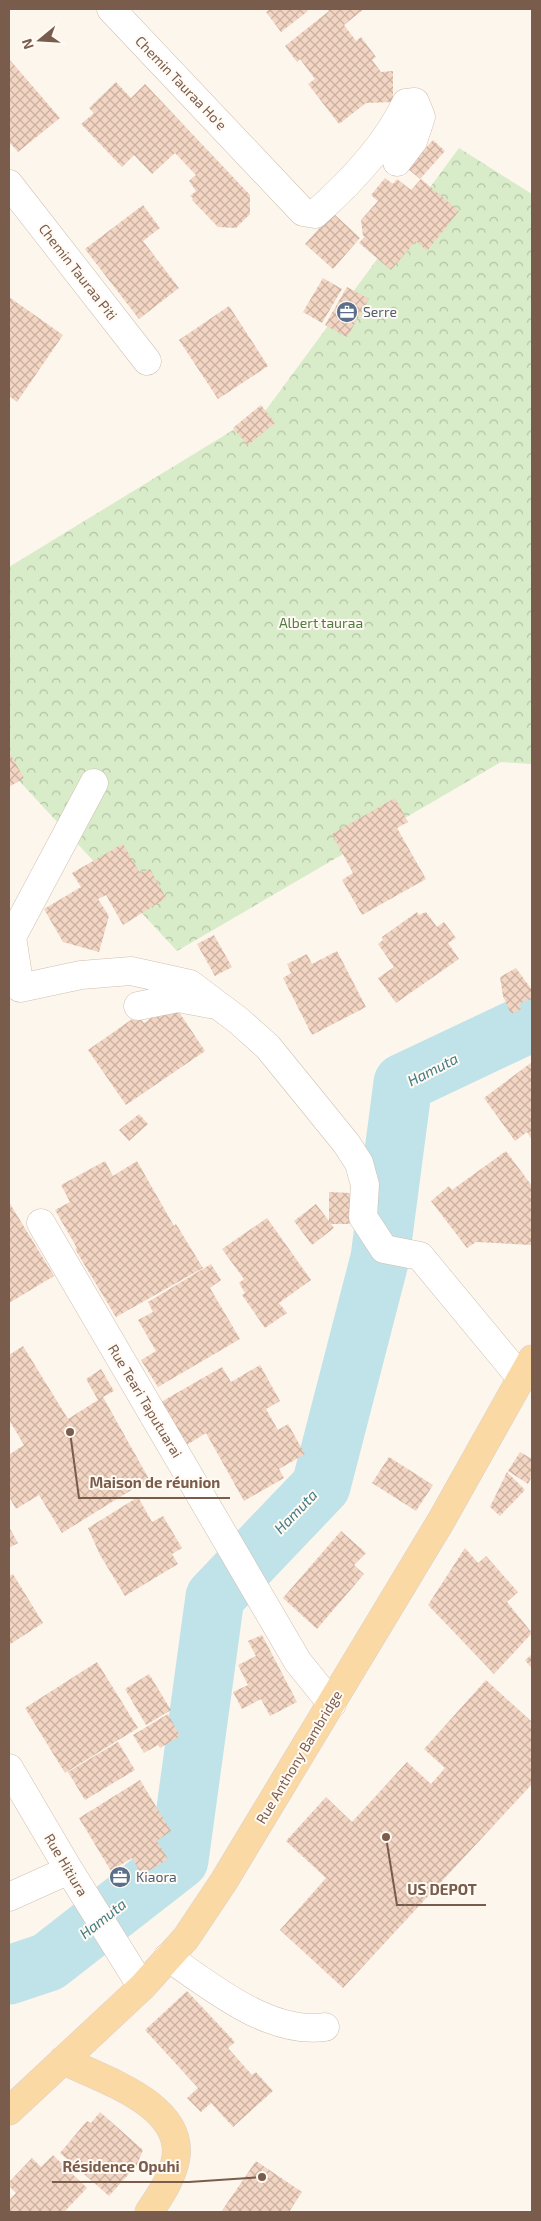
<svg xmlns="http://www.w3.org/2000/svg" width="541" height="2221" viewBox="0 0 541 2221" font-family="'Exo 2',sans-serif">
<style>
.forest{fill:url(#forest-crowns)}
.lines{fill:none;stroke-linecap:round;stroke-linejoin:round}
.river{stroke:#bfe3e8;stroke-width:59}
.building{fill:url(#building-cross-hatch)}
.minor-casing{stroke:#d1beb0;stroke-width:29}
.major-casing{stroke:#dad1cd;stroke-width:29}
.minor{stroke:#fff;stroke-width:28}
.major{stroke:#fbd9a5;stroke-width:28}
.labels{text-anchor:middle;stroke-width:4;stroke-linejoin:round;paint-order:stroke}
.street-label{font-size:14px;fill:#7a5c4d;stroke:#fffaf3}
.service-label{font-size:14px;fill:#4e5e75;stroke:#fffaf3;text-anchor:start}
.park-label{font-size:14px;fill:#537a41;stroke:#fffaf3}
.water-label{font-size:15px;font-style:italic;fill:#437c86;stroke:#fffaf3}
.leader{fill:none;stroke:#7a5c4d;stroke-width:2}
.callout-dot{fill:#7a5c4d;stroke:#fffaf3;stroke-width:2}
.callout-label{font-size:15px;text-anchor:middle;font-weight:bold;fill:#7a5c4d;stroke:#fffaf3;stroke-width:4;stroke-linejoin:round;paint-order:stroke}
</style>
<defs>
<pattern id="forest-crowns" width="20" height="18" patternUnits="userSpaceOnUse" patternTransform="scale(1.25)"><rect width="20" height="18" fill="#d8ecc9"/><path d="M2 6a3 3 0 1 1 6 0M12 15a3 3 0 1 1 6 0" fill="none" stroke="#b4c2a5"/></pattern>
<pattern id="building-cross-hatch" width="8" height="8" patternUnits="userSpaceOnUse" patternTransform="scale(1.25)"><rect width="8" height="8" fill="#f3d5c3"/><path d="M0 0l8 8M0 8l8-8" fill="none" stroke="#cab0a1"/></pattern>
</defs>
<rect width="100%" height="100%" fill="#fdf6ec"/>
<!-- forest -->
<path class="forest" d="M459,148l73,46v570l-31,-2 -324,189 -168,-181v-203l257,-157z"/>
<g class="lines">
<!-- river -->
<path class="river" d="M9,1975l39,-13 131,-102 36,-263 106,-111 59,-228 23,-175 129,-61"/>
</g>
<!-- building -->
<path class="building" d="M270,9h36l2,2 -27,21 -15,-20z
M327,9h37l-20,16 12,16 5,-4 15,20 -4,3 9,12 12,-1v31l-27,1 -27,21 -31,-40 7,-5 -15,-20 -3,3 -12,-16 44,-35z
M9,59l51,59 -42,34 -9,-10z
M116,82l15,16 14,-14 105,111v19l-14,14 -18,-1 -26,-27 1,-2 -3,-2 6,-5 -7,-10 7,-6 -21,-22 -23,21 -18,-19 -12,12 -41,-43 13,-11 -5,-5z
M433,140l12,11 -25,28 -13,-11z
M385,178l8,6 4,-5 14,11 10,-11 38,32 -32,40 -11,-10 -25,29 -32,-27 6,-7h-2l-2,-16 17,-19 -7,-6z
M143,205l17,23 -17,13 36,47 -40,31 -54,-70z
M333,213l27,25 -27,31 -28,-25z
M323,278l19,11 -20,34 -19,-11z
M347,287l22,12 -22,38 -22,-12z
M9,297l54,38 -46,67 -8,-6z
M229,306l39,60 -50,33 -39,-59z
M261,405l14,18 -27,22 -15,-17z
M9,752l15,26 -15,9z
M395,798l13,24 -11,6 29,51 -64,36 -20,-35 11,-7 -21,-39z
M123,844l17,29 10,-4 16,29 -43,27 -17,-30 -8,4 11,17 -10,36 -36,-10 -19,-33 37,-22 -9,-14z
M417,912l2,3 7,-3 11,15 7,-5 12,16 -8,5 11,16 -63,44 -18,-25 16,-11 -16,-23 5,-4 -1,-3z
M214,935l18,32 -17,9 -18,-32z
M337,951l29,56 -54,28 -29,-57 8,-5 -4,-9 20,-10 5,10z
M516,968l16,22v9l-12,4 1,6 -10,5 -8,-18 -3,-19z
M173,1003l32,48 -79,54 -38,-55 50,-35 6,8z
M532,1062v78l-5,-8 -12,9 -31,-43z
M139,1114l9,10 -19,17 -10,-11z
M506,1151l26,35v61l-1,-2 -55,-3 -9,6 -36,-47 18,-15 3,4z
M105,1161l8,15 24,-15 37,65 2,-2 27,44 -87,49 -41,-68 2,-1 -22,-38 15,-8 -9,-17z
M329,1192l21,1v31h-19l3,4 -22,17 -18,-24 22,-17 13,17z
M9,1202l45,74 -45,27z
M267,1218l44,62 -32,23 8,10 -22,15 -23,-33 3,-2 -6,-10 5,-4 -22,-30z
M211,1264l10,16 -11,8 30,51 -82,48 -17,-27 15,-9 -18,-31 15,-8 -5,-10z
M23,1346l45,73 30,-19 -12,-21 15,-10 13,22 -11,6 46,82 -87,54 -23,-38 -23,14 -7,-12v-45l1,2 14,-9 -15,-25v-65z
M260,1365l20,36 -14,8 12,21 10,-6 17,30 -26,15 5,9 -40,23 -38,-68 -21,13 -24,-44 61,-35 9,15z
M520,1452l12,7v17l-4,8 -20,-13z
M389,1457l44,28 -17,26 -44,-28z
M507,1472l18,18 -25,26 -10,-9z
M138,1497l14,25 11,-6 19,32 -10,6 6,10 -53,32 -25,-41 -12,-27z
M9,1527l9,16 -9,5z
M341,1531l25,22 -12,12 10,9 -47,55 -34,-31z
M465,1548l13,15 8,-7 32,36 -11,10 25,31 -38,41 -66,-69z
M13,1574l30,49 -34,22v-69z
M262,1635l35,67 -27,14 -9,-17 -19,10 -9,-17 15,-7 -10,-20 18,-9 -8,-15z
M532,1654v15l-7,-9z
M97,1662l41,66 -73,45 -40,-65z
M149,1674l22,36 -25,15 -21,-36z
M486,1680l46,42v62l-189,204 -63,-58 46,-52 -40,-37 40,-44 26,25 55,-60 24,22 14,-16 -21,-19z
M168,1714l12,22 -20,12 -2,-3 -14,8 -11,-18z
M118,1742l17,28 -50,30 -17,-28z
M140,1780l31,51 -14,10 11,18 -26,16 -10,-17 -21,13 -32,-53z
M187,1991l48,51 -7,6 24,27 4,-3 17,19 -40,36 -22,-24 -10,9 -14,-14 11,-10 -53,-58z
M100,2112l43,38 -6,15 -28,31 -49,-43 27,-32 4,2z
M53,2155l34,33 -23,24h-55v-12l7,-7 -7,-7v-4l23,-24 9,9z
M256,2161l46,31 -13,20h-68z"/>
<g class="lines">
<!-- minor casing -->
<g class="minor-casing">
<path id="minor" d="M111,9l192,203 12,2c35,-31 71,-68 91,-111l9,-1 6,15 -8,24 -16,21
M9,184l138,177
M94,783l-82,154 8,51 61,-13 50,-4 59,13 49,37 29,26 78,96 13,20 6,22 -2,32 21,32 36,7 101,122
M138,1006l40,-8 32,6
M41,1223l257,439 34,42
M9,1768l60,102 73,117
M9,1897l60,-27
M168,1957c43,30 102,78 157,70"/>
</g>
<!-- major casing -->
<g class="major-casing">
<path id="major" d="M63,2060c37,19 120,43 113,97 -3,20 -16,39 -27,55
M9,2111l133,-124 44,-49 38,-57 217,-360 91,-162"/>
</g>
<!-- minor -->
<use href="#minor" class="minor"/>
<!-- major -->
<use href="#major" class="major"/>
</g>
<!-- icons -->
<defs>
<g id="office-disc" transform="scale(1.125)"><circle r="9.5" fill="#5c6f8a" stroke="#fffaf3"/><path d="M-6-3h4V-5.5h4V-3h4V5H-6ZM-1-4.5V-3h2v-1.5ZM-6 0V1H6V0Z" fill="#fff"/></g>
</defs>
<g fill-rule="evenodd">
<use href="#office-disc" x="347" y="312"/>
<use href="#office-disc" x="120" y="1877"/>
</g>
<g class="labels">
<!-- street labels -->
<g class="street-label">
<text transform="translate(181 83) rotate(46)" y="5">Chemin Tauraa Ho'e</text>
<text transform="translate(78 272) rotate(52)" y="5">Chemin Tauraa Piti</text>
<text transform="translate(145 1401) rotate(59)" y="5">Rue Teari Taputuarai</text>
<text transform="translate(299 1757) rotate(-59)" y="5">Rue Anthony Bambridge</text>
<text transform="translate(66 1865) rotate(59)" y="5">Rue Hitiura</text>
</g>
<!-- service labels -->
<g class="service-label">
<text x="363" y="317">Serre</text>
<text x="136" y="1882">Kiaora</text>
</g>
<!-- park labels -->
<g class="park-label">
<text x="321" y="628">Albert tauraa</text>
</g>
<!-- water labels -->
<g class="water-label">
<text transform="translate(433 1070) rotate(-27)" y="5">Hamuta</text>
<text transform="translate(296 1512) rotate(-46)" y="5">Hamuta</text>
<text transform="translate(103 1919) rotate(-38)" y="5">Hamuta</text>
</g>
</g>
<!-- callouts -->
<path class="leader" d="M70 1432L79 1498H230M386 1837L397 1905H486M262 2177L189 2182H52"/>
<g class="callout-dot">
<circle cx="70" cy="1432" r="5"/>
<circle cx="386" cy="1837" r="5"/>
<circle cx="262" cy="2177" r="5"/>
</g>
<g class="callout-label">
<text x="155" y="1488">Maison de réunion</text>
<text x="442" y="1895">US DEPOT</text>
<text x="121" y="2172">Résidence Opuhi</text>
</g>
<!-- border -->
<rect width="541" height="2221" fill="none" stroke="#7a5c4d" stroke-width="20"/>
<!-- north arrow -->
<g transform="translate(40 40) rotate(252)" stroke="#fffaf3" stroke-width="4" paint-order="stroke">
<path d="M0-4L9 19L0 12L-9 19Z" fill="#7a5c4d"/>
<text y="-8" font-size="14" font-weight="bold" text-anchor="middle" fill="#7a5c4d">N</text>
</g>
</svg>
